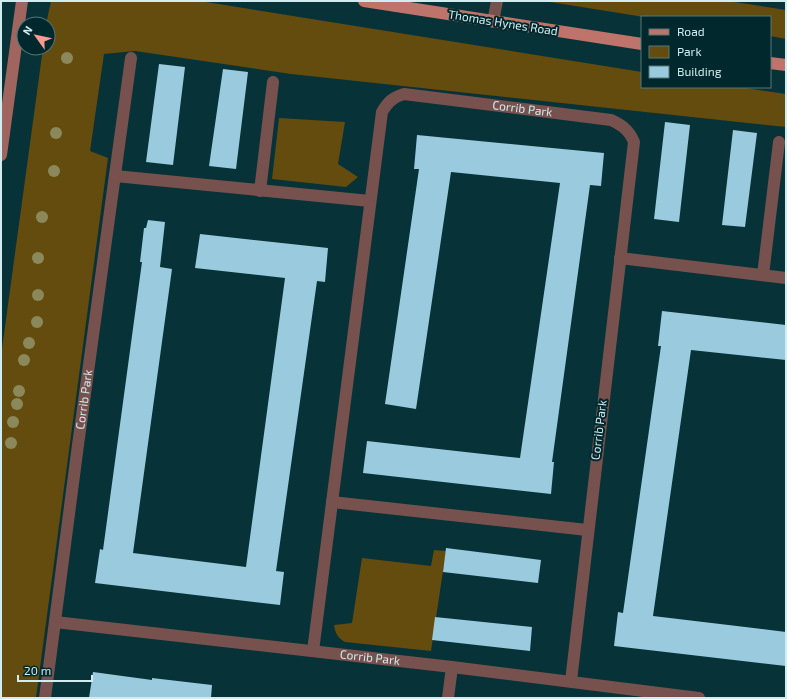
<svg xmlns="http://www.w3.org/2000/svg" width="787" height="699" viewBox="0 0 787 699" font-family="'Exo 2',sans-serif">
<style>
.green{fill:#634c0d}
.building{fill:#9acade}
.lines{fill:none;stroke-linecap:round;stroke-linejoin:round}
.street{stroke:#77514d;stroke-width:12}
.secondary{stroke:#a0655e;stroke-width:12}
.primary{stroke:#bf746b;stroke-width:12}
.tree{fill:#8b895c}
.labels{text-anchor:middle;stroke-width:4;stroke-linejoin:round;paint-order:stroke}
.street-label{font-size:12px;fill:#d2edf1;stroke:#00282d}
</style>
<rect width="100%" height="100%" fill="#073238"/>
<!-- green -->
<path class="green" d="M51,1h149l442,71v15h97l47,7v33l-495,-53 -156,-23 -31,3 -14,97 18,7 -72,540h-35v-342l42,-308h5v-24h-2z
M544,1h184l58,9v29l-16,-3v-19h-126z
M279,118l66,4 -7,42 20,13 -12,10 -74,-8z
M434,550l12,1 -15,100 -86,-9c-7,-4 -10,-9 -11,-17l18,-2 10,-65 69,8z"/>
<!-- building -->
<path class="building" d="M159,64l26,3 -12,98 -27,-3z
M223,69l25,3 -12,97 -27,-3z
M665,122l25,3 -11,97 -25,-3z
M733,130l24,3 -12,94 -23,-2z
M417,135l187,18 -3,33 -11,-1 -38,277h2l-3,32 -188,-21 4,-32 153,17 40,-275 -109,-11 -35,237 -31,-5 34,-235h-5z
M148,220l17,2 -5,45 12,2 -39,284 113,14 39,-289 -90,-10 5,-34 128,14 -3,34 -8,-1 -41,290 8,1 -4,33 -185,-22 5,-34 3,1 39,-288h-2l4,-34h2z
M662,311l124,14v35l-95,-10 -38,266 133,16v34l-172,-20 4,-34 5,1 38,-267h-3z
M446,548l95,12 -3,23 -95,-11z
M435,617l97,10 -2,24 -98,-11z
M93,672l59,8v-2l60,7 -1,13h-122z"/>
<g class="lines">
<!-- street -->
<g class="street">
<path d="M493,22l4,-21"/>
<path d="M115,176l255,25"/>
<path d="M260,191l13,-109"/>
<path d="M620,258l166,20"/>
<path d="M763,275l16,-133"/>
<path d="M332,502l255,28"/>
<path id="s1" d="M55,622l397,45 247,31"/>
<path id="s2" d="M313,651l69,-539c6,-10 11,-15 22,-18l207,26c11,5 18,10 23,22l-63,539"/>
<path id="s3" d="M45,698l33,-253 53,-387"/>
<path d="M448,698l4,-31"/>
</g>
<!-- secondary -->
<path class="secondary" d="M1,155l21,-154"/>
<!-- primary -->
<path class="primary" d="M364,1l278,43
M770,63l16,2"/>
</g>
<!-- trees -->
<g class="tree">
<circle cx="67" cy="58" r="6"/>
<circle cx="56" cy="133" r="6"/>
<circle cx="54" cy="171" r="6"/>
<circle cx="42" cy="217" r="6"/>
<circle cx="38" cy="258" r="6"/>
<circle cx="38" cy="295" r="6"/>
<circle cx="37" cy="322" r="6"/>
<circle cx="29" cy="343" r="6"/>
<circle cx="24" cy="360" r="6"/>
<circle cx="19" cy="391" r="6"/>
<circle cx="17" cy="404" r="6"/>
<circle cx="13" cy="422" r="6"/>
<circle cx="11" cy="443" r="6"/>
</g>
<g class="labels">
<!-- street labels -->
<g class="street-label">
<text transform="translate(503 23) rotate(9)" y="4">Thomas Hynes Road</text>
<text dy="4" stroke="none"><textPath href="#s2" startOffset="692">Corrib Park</textPath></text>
<text dy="4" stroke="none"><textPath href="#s3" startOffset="301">Corrib Park</textPath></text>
<text transform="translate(599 430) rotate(-83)" y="4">Corrib Park</text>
<text dy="4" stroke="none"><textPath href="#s1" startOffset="317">Corrib Park</textPath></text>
</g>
</g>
<!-- border -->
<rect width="787" height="699" fill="none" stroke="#d2edf1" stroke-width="4"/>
<!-- legend -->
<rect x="641" y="16" width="130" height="72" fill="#00282d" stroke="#54777b"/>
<rect x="649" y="29" width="20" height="6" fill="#bf746b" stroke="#54777b"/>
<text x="677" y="36" font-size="12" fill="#d2edf1">Road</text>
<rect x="649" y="46" width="20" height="12" fill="#634c0d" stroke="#54777b"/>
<text x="677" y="56" font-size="12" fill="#d2edf1">Park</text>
<rect x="649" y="66" width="20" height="12" fill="#9acade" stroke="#54777b"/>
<text x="677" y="76" font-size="12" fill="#d2edf1">Building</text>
<!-- north arrow -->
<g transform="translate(36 36) rotate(303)"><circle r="19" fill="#00282d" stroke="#54777b"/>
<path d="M0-3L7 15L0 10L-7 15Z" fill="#f59c92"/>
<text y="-6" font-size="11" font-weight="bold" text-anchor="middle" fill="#d2edf1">N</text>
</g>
<!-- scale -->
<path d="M18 675v6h74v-6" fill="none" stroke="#d2edf1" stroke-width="2"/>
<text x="24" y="675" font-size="12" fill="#d2edf1" stroke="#00282d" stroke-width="3" paint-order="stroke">20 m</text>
</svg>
